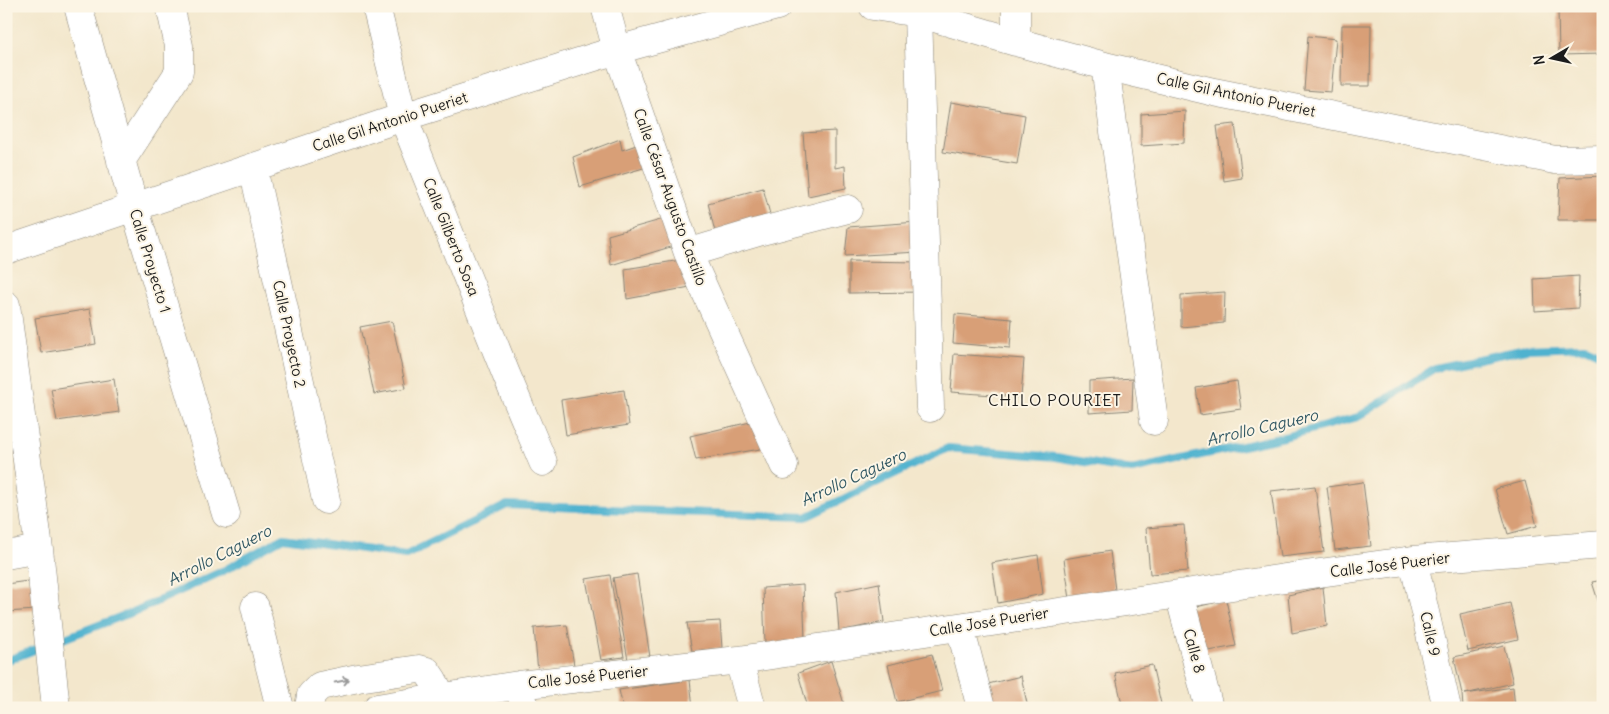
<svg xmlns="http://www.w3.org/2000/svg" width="1609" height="714" viewBox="0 0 1609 714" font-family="Delius,sans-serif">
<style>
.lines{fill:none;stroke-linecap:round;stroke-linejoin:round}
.stream{stroke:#50b2cf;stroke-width:8}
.building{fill:#d89f77}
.minor-casing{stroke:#888274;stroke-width:29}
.minor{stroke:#fff;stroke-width:28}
.oneway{stroke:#999}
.labels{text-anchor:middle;stroke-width:4;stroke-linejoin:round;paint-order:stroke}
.street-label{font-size:15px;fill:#1c1c1c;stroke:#fcf5e5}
.neighbourhood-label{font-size:16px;letter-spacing:1px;fill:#1c1c1c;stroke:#fcf5e5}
.water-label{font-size:16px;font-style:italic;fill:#315864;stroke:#fcf5e5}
</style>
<rect width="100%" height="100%" fill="#fcf5e5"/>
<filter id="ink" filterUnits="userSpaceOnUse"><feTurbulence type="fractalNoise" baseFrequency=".02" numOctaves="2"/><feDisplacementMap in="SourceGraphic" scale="10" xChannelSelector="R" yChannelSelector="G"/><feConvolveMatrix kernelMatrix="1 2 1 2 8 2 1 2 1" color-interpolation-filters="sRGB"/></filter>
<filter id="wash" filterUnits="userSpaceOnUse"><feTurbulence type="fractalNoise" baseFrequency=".0096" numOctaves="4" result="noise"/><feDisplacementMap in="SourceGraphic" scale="20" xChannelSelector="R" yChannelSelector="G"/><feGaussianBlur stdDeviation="1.12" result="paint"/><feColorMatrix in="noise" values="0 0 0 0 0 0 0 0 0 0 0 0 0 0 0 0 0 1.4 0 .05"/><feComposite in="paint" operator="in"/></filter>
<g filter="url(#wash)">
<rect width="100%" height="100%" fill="#f3e7cc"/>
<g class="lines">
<!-- stream -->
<path class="stream" d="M55,642l83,-32 85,-39 60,-33 123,17 101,-50 299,12 142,-69 108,9 76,13 152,-33 74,-20 77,-49 91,-19 59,-2 18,8
M6,661l38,-15"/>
</g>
<g id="blocks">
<!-- building -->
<path class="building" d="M1603,6v48l-44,1 -1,-47z
M1342,25h29l-1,61h-29z
M1308,36l28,3 -5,53 -27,-2z
M951,102l74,13 -8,49 -74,-12z
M1185,111l-1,32 -43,3v-32z
M1235,124l7,54 -18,3 -7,-55z
M835,131v37l10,-2 1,22 -38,8 -5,-63z
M620,139l2,11 23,-8 5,24 -70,21 -7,-30z
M1603,176v44h-45l2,-42z
M763,188l8,30 -56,14 -7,-29z
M671,217l9,27 -69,21 -3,-30z
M918,222l1,30 -74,4 3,-29z
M687,259l3,28 -63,12 -2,-30z
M849,261l73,1v30l-73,1z
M1579,276l-1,32 -43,3 -1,-32z
M1225,292l-1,31 -43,4v-32z
M90,309l6,35 -55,9 -6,-35z
M955,314l57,5 -2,29 -57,-5z
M392,321l14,67 -32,6 -14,-67z
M954,354l70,5 -3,38 -70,-5z
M1133,378l-1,32 -43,3v-32z
M114,379l5,33 -62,9 -6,-32z
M1237,381l4,28 -41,6 -4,-27z
M624,390l5,35 -63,10 -5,-35z
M759,420l7,28 -70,12 -6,-24z
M1525,481l12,45 -29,8 -13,-45z
M1363,482l8,64 -36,4 -8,-63z
M1315,486l9,66 -44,5 -9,-66z
M1184,525l4,46 -38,3 -4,-46z
M1110,551l5,39 -45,9 -6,-40z
M1038,555l5,39 -45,9 -6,-40z
M637,574l13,83 -22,3 -15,-82z
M610,575l14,82 -23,3 -15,-81z
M35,580l1,30 -30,2v-28z
M1603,580v33h-1l-10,-31z
M879,583l5,39 -45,9 -3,-39z
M803,585l2,55 -40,4 -2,-56z
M1323,587l4,39 -35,7 -4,-38z
M1226,600l10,46 -38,7 -15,-43z
M1510,603l8,36 -50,12 -8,-37z
M720,621l2,27 -30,3 -5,-28z
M567,625l7,40 -36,7 -4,-44z
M1504,646l9,37 -48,11 48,-7 2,21h-52l-1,-14 -8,-37z
M932,654l10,37 -45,11 -9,-37z
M831,661l13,43 -11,4h-25l-10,-35z
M1152,665l10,43h-39l-8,-35z
M1021,676l7,32h-39l-5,-23z
M690,680l3,28h-70l-4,-18z"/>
</g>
</g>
<g filter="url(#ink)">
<use href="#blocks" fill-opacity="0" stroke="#888274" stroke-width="1"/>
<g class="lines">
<!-- minor casing -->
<g class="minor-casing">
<path id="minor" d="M78,6l56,200 92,308
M376,6l27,111 103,257 37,88
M605,6l12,44 71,203 96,212
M873,6l45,7 98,29 89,24 109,26 341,68 48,-1
M1016,6v36
M918,13l12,395
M1105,66l49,355
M121,161l58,-89v-26l-9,-40
M253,168l73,332
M6,250l397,-133 214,-67 160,-44
M688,253l70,-21 90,-23
M6,305l33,244 17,159
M6,555l33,-6
M1413,560l34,148
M1179,594l30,114
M255,607l25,101
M960,627l21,81
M739,660l13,48
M519,685l6,23
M309,708l2,-13 9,-9 38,-8 61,-9 8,2 6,9 9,17
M377,708l142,-23 220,-25 566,-85 108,-15 190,-15"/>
</g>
<!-- minor -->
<use href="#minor" class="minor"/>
</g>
<!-- one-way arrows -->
<defs><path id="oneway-shaft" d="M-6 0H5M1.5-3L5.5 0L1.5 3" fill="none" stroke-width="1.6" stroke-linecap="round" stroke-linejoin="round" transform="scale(1.25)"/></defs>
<use class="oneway" href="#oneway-shaft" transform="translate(342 681) rotate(-11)"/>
</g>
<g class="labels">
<!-- street labels -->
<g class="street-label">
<text transform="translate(1236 95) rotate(12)" y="5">Calle Gil Antonio Pueriet</text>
<text transform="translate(390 122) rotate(-18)" y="5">Calle Gil Antonio Pueriet</text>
<text transform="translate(670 197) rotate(70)" y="5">Calle César Augusto Castillo</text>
<text transform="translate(451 237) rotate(68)" y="5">Calle Gilberto Sosa</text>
<text transform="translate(150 261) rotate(73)" y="5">Calle Proyecto 1</text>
<text transform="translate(289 334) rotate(78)" y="5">Calle Proyecto 2</text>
<text transform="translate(1390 565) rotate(-7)" y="5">Calle José Puerier</text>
<text transform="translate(989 622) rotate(-9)" y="5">Calle José Puerier</text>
<text transform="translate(1430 634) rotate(77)" y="5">Calle 9</text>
<text transform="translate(1194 651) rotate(75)" y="5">Calle 8</text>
<text transform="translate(588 677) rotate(-6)" y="5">Calle José Puerier</text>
</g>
<!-- neighbourhood labels -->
<g class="neighbourhood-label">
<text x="1055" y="406">CHILO POURIET</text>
</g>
<!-- water labels -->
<g class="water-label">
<text transform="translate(1262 427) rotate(-13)" y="6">Arrollo Caguero</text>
<text transform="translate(853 477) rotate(-25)" y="6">Arrollo Caguero</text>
<text transform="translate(219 555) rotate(-27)" y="6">Arrollo Caguero</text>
</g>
</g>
<!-- margin -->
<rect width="1609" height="714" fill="none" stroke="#fcf5e5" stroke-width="25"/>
<!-- north arrow -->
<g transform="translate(1552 58) rotate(261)" stroke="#fcf5e5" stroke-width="4" paint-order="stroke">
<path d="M0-4L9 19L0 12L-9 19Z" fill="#1c1c1c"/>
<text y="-8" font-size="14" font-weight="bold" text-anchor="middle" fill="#1c1c1c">N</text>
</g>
</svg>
